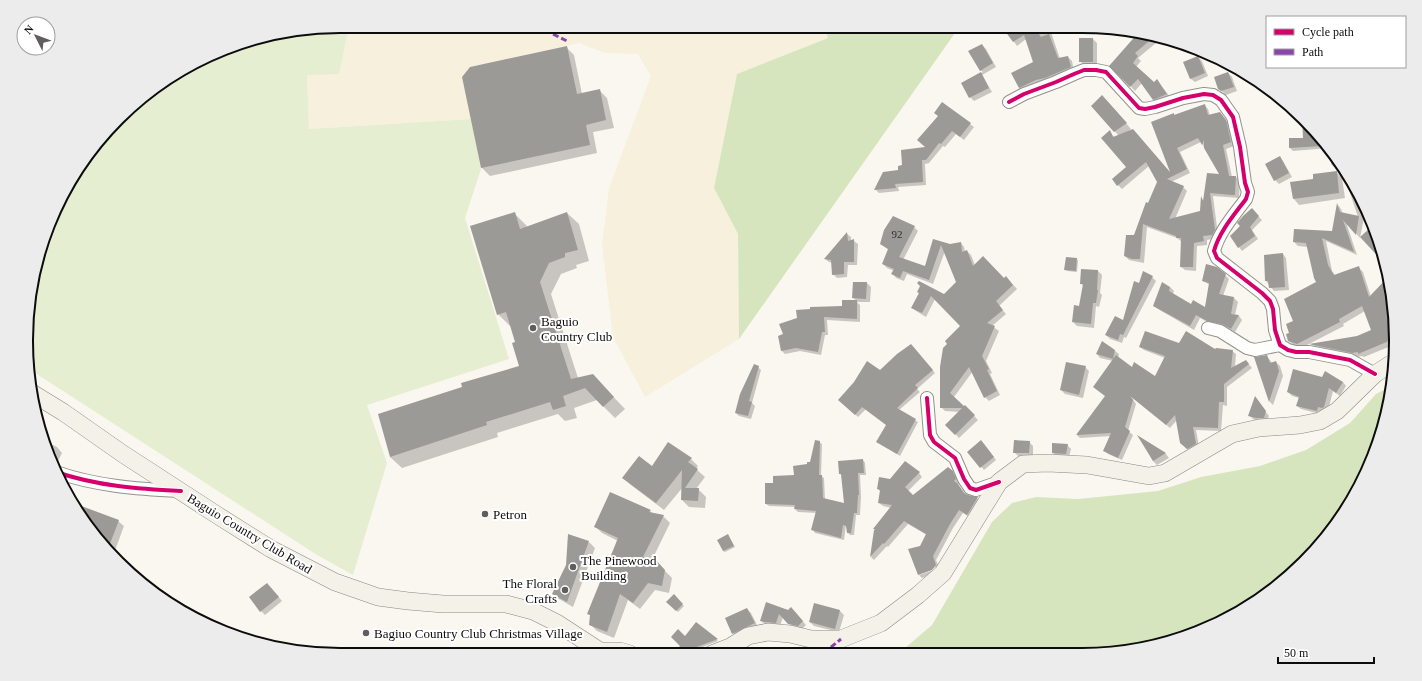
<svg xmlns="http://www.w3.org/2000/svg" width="1422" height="681" viewBox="0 0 1422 681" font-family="Georgia,serif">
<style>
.farmland{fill:#f6f0dd}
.green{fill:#e6eed1}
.forest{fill:#d7e5bf}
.shadow{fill:#0003;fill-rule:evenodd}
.building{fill:#9c9a96;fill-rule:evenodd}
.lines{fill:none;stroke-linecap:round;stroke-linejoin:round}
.minor-casing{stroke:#93928f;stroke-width:14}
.secondary-casing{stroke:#8a8885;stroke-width:18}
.minor{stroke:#fefefd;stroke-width:12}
.secondary{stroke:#f4f1e8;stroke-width:17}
.quiet{stroke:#8e44ad;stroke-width:3;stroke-dasharray:6 3;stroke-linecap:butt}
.cycleway-casing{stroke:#fff;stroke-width:6}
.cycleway{stroke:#d6006c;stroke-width:4}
.poi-dot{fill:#5f5e5c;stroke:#fff;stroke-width:1.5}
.labels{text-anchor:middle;stroke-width:4;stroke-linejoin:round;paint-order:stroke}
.number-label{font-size:11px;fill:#30302e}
.poi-label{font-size:13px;fill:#0c0c0c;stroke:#fff;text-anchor:start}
.street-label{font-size:13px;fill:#0c0c0c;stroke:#fff}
.rim{fill:none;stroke:#0c0c0c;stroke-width:2}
</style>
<rect width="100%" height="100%" fill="#faf7f0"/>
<!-- farmland -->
<path class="farmland" d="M349,26h475l4,12 -91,36 -23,114 24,46 1,105 -94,58 -32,-60 -11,-92 7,-57 42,-112 -13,-22 -33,-1 -26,-10 -109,24 -8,10 9,42 -162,10 -2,-54 32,-2z"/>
<!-- green -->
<path class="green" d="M340,26h9l-10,48 -32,1 2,54 162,-10 10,50 -16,49 44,141 -142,46 20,58 -34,112 -36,-20 -288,-186 3,-90 18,-59 29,-54 70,-75 90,-48z"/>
<!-- forest -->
<path class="forest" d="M824,26h136l-221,313 -1,-105 -24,-46 23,-114 91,-36z
M1391,386l-1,16 -18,59 -41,71 -58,58 -71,41 -79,21 -228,1 10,-5 27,-23 60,-103 20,-19 24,-6 42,2 80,-8 43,-14 59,-11 46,-16 44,-27 26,-29z"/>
<!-- shadow -->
<path class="shadow" d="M1015,26h34l11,33 8,-2 4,4 2,10 -51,21 -4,-4 15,-26 -8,-23 -9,7 -10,-14z
M1134,31l9,1 19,6 -24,20 3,3 -5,6 18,16 3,-2 14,17 -14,5 -15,-20 -7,8 -24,-25 26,-31z
M1093,39l4,4v22h-13l-4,-4z
M982,45l4,4 10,18 -14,8 10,17 -18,9 -4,-4 -7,-14 20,-11 -3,-2z
M566,47l8,8 8,39 17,-4 8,8 7,30 -21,4 4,21 -107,23 -8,-8 -19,-91z
M1198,57l4,4 6,15 -13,6 -4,-3z
M1228,73l4,4 5,14 -11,4 -7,-6z
M1108,102l23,27 -3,3 44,43 1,-61 2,1 29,-10 4,4 2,7 10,-3 10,12 4,21 -8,3 6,28h4l4,4 -1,17 -26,-2 5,39 -2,3 -9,2v5l-10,1 -1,25 -11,-1 -4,-3 1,-25 -5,-4 -30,-11 -3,36 -15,-3 -4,-4 33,-74 -9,-16 -27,23 -9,-9 14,-13 -17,-35 5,6 4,-2 -27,-30zM1201,142l20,34 -17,25 -3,-3v13l-26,8 12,-28 -4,-4 -12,-5 19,-9 -10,-21z
M943,104l31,23 -10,13 -8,-6 -11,13 -2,-1 -14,17 -4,1 1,21 -28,2 1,4 -20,2 -3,-3 8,-17 15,-2 28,-23z
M1304,118l13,18 12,12 -36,3 -3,-3 14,-9z
M1331,152l12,14 1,1h-10l-3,-3z
M1279,158l4,3 9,16 -13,7 -4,-4z
M1336,172l6,6 3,20 -46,7 -5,-6 20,-19z
M1355,188l11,20 -6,30 -14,-16 11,33 -31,-14 6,30 3,4 23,-8 5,5 8,25 19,-18 6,62v3l-32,13 -2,-1 -5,1 -42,-9 -4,-4 47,-7 14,-6 -7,-20 -22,13 1,2 -43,22 -8,-3 -4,-4 6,-20 23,-39 -10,-35 -10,-1 -4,-4 39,-10 5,-27 3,4 2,5 15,3 -9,-27z
M1252,210l10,10 -10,10 6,9 -16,12 -3,-4 2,-21z
M514,213l12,12 1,2 40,-14 12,11 10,37 -13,4 1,3 -16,6 -10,20 27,84 26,9 21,22 -10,9 -18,-18 -23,8 3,10 -12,3 -7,-7 -61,19 1,4 -96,31 -12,-11 73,-69 57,-21 -4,-25 -5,-16h-1l-12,-12z
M914,227l4,4 -15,29 22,7 9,-27 16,5 11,-2 3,4 1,5 2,-1 4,4 4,10 29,14 2,-2 11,12 -18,17 7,8 -14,12 7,5 -13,30 6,12 -2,1 10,21 -11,6 -4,-4 -12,-26 -19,26 10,10 1,-1 13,14 -19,18 -12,-13 13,-13 -15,-1 -4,-4 21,-81 -27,-27 -9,18 -10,-6 -4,-4 7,-13 -1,-2 26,3 13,-13 -12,-31 -12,33 -26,-10 -3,7 -8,-3 -3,-4 1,-3 -7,-3 -4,-4 6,-14 -8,-6z
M1369,230l9,9 7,23 -23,-25z
M847,234l4,3v4h3l4,3 -1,21h-9l-1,12 -10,1 -4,-4 -1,-11 -3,-1 -4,-3z
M1283,254l3,4 3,32 -15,1 -8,-10 -1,-26z
M1077,259l1,2 -1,11 -10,-1 -2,-2z
M1385,263l3,10 -6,-7z
M1082,270l16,1 4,4 -2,18 2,2 -3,12 -3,-1 -2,22 -17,-2 -4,-4 7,-15 4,-21 -3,-2z
M1225,275l4,4 -6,17 11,2 4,4 -3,13 4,1 3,4 -7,12 -8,-5 -16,-3 -11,-6 -6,12 -36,-21 -4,-3 16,-19 4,4 -1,3 19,11 13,3 5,-23 -7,-4z
M1152,277l4,4 -30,57 -2,-1 -2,6 -12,-4 -4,-4 18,-14 16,-37z
M867,283l4,4 -1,15h-13l3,3v17l-33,-2 1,15h-3l-4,20 -21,-4 -15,3 -3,-3 -3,-15 78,-35 -4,-3z
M1179,344l37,7h16l4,3 -1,13 11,-6 6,7 -25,19v19l-4,-1 -2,26 -25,-1 3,17 -8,5 -6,-5 -8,-27 -7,8 -39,-32 5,8 -8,27 5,4 -11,25 -14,-6 -4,-4 7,-14 -31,2 -3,-3 29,-39 7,-35 -13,-3 -3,-4 18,-3 4,3 -1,4 15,11 22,9 10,-20 -21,-8 -4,-3z
M914,348l21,25 -18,16 3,3 -21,18 19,12 -18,34 -23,-14 10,-17 -21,-16 -8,8 -18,-17z
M1267,356l5,7 4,-1 4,4 3,10 -10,29 -3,-3 -14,-44z
M758,367l3,3 -9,33 3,3 -4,13 -12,-3 -3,-3z
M1085,367l4,4 -6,27 -18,-4 -4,-4z
M1343,382l3,4 -6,10 -7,-5 -5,20 -2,1 -5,-2 -1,4 -19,-5 -4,-3 2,-8 -7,-2 -4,-4z
M1258,402l11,14 -2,5 -6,1 -8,-3 -4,-4z
M1140,438l26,16 3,4 -12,7 -4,-4z
M47,442l10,5 5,6 -7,14z
M819,442l3,2 -1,32 3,2 1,21 20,6 -2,-29 -3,-2 23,-14 2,3 1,12h-6l1,22 -1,18h-4l-2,20h-4l-2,-2 -2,-9 -2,16 -29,-7 -2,-3 4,-17 -19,-1 -3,-3v-2l-26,-1 -3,-2 8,-20 21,-8 16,-13z
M1029,442l4,4v10h-15l-4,-4z
M984,444l12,16 -12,10 -15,-18z
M1067,445l4,4 -2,8h-12l-4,-4z
M691,459l7,7 -2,3 9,8 -9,12h2l8,8 -1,11 -16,-1 -7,-7 1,-13 -19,23 -33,-25 -7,-7z
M948,468l8,8 3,7 -1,2 8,10 11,3 4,4 -10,16 -8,-5 -10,15 -17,32 4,9 -5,4 -13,5 -3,-3 18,-6 -1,-2 -18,7 3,-27 6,-12 -19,-11 -20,23 -1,-1 -13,14 -3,-3 5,-27 -2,-2 17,-20 -8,-2 -4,-3 2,-11 -3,-3 13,-9 28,-7 3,4 -14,14 5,5z
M611,493l39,18 3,3 10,2 7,7 -18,37h2l18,18 -3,15 -14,-3 -15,19 -12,-9 -14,38 -17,-7 -7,-7 1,-8 -3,-2 30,-73 -16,-8 -7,-7z
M82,508l36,13 6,5 -11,30 -32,-45z
M728,535l7,12 -10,5 -2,-1z
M589,542l6,6 -22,59 -14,-8 -6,-5z
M271,588l11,13 -17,14 -4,-4z
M674,596l10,10 -6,6 -10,-10z
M767,604l28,8 11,13 -4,4 -9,-2 -10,-10 -3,9 -15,-2 -4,-3z
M815,604l25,7 4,4 -5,17 -25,-6 -4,-4z
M747,609l4,4 7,14 -21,10 -4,-4z
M696,624l22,17 -26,10 -2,3h-3l-7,-6 5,-10z"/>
<!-- building -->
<path class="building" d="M1013,26h23l-2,1 7,10 8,-3 9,24 10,-2 3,11 -26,11 -9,2 -17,8 -8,-15 22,-11 -9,-27 -11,7 -8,-11z
M1139,32l16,4 -20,17 3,3 -5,7 21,19 3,-3 10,15 -14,6 -15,-21 -8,8 -21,-21z
M1079,38h14v24h-14z
M982,44l11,19 -13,8 -12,-20z
M567,46l10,48 23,-5 6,31 -20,5 4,20 -109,23 -19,-91 8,-10z
M1198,56l7,17 -15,6 -7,-17z
M981,72l8,16 -20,10 -8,-15z
M1228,72l6,15 -13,4 -3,-2 -4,-12z
M1102,95l25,28 -13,9 -23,-26z
M942,102l29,21 -11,14 -8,-6 -11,13 -2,-1 -13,17h-4l1,22 -28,2 1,4 -22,2 9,-18 15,-2v-4l4,-1 -1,-15 24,-3 -8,-7 21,-24 -4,-3z
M1205,104l3,11 12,-3 6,8 5,22 -8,3 6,31h7l-1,19h-3l-22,-2 5,37 -3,5 -9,1 1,5 -10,2 -1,24h-13l1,-29h-5v-2l-33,-12 -3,35h-8l-8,-3 2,-21h8l12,-33 2,1 9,-21 -11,-20 -29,24 -5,-7 14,-12 -25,-29 9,-8 3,7 20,-8 37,43 -19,-50 23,-9v2zM1198,138l4,7 2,-5v8l15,26 -12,-1 -4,28 -2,-5 -1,15 -31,8 15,-33 -17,-7 20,-10 -10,-21z
M1302,116l13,15v8h6l1,2v5l-33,2v-10h14z
M1280,156l9,17 -15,8 -9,-17z
M1337,171l2,22 -46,6 -3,-17 23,-3v-5z
M1337,203l3,9 19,4 -3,19 -13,-15 11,32 -32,-14 6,27 6,10 25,-9 10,31 20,-21 1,3 6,59 -38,16v-2l-6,1 -43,-9 48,-8 14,-6 -9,-24 -23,13 1,3 -43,22 -9,-3 -2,-7 3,-1 -3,-9 7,-3 -9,-22 32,-17 -2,-4 -8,-35 -13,-1 1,-13 38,2z
M1252,208l7,8 -9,11 5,9 -17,12 -8,-12 10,-10 -3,-3 6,-7z
M515,212l5,17 47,-17 11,38 -13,3v4l-16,6 -9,19 31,97 22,-5 21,23 -11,10 -18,-19 -22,8 3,10 -13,4 -3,-8 -64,20 1,3 -97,32 -12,-43 84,-27 -1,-4 58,-17 -7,-23 3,-1 -9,-30 -9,3 -27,-89z
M893,216l22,10 -16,31 26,9 8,-27 17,5 11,-2 1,10 5,-2 6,16 10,-10 21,22 2,-2 7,9 -17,16 7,9 -16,13 8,3 -13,30 7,13 -2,1 10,21 -13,7 -15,-31 -19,26 14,13 1,-1 10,10 -20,20 -10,-10 17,-17h-22v-41l3,-19 4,-4 -2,-3 15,-15 -29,-30 -9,17 -11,-5 8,-15 -2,-1 3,-6 -3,-3 2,-2 25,13 12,-12 -15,-37 -12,35 -26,-9 -3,7 -9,-4 3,-5 -12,-5 6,-15 -8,-5 4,-14z
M1369,229l8,9 8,26 -25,-27z
M847,232l1,9 6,-2v23h-10v12l-12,1 -1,-15 -7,-1z
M1283,253l2,34 -16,1 -1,-7h-3l-1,-26z
M1066,257l11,1 -1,13 -12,-1z
M1206,264l11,3 9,7 -7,20 15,3 -3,17 8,1 -8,14 -9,-5 -15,-3 -11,-6 -6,11 -37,-20 9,-24 8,5 -1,4 22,13 2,-4 12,7 4,-24 -7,-2z
M1081,269l17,1 -1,20h1l-2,13h-3l-2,21 -19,-2 2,-17 5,1 4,-22h-3z
M1143,271l10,5 -30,59 -3,-1 -2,6 -13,-5 10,-19 8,4 11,-39 5,2z
M853,282h14l-1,17 -14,-1z
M842,300h15v19l-33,-2 1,15h-3l-4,20 -22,-4 -15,3 -3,-15 5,-2 -4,-10 18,-6 -1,-8 14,-1v-2l32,-1z
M1145,331l34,12 7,-12 29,18 1,-1 17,2 -2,18 15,-8 3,4 -25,20v18h-5l-1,26 -25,-1 3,17 -9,5 -7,-6 -5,-28 -9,10 -36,-29 3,4 -8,27 5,4 -12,27 -15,-7 8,-18 -35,2 29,-39 -12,-9 20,-28 -17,-5 6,-13 13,9 -2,9 3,-4 16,12 2,-5 21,14 10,-20 -26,-9z
M911,344l22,26 -18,15 3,3 -21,20 19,11 -19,35 -21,-12 10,-17 -24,-18 -7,8 -17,-15 16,-18 13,-21 13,9 17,-16z
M1267,355l3,8 6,-2 3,10 -10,31 -15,-45z
M1066,362l20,4 -7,29 -19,-5z
M754,364l5,2 -10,35 3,1 -4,14 -13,-3 5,-19z
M1293,369l29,8 3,-6 18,11 -7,11 -7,-5 -5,19 -2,1 -4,-1 -1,4 -21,-5 3,-9 -12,-5z
M1255,396l11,15 -2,7h-8l-8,-2z
M1137,435l29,18 -13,8z
M815,440l5,1 -1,34h3l1,23 21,5 -3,-29h-2l-1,-13 25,-2 1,14h-6l1,22h-1l-1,18h-3l-3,20h-4l-1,-7 -3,-1 -2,13 -30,-8 5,-19 -22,-2 1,-4 -30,-1v-21h8v-7l21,-1 -1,-9 14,-2v-2h3z
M981,440l13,17 -14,11 -13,-16z
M1014,440l16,1 -1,12h-16z
M668,442l24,16 -4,4 10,7 -13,19h14l-1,13 -17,-1 1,-30 -26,33 -34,-25 17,-22 13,10z
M1052,443l16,1 -2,10 -14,-1z
M905,461l15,11 -15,15 8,8 35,-28 5,4 3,8 -2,2 4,3 6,9 4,2 10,2 -11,18 -8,-5 -9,14 -17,32 3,9 -1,1 -3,4 -14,5 -10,-26 12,-3 6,-12 -22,-13 -20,23 -1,-1 -13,14 4,-27 1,-1h-2l19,-24 -14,-2 2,-13 -3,-1 2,-12 11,2z
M610,492l41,18 -2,2 15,3 -21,42 12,2 10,11 -3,16 -14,-3 -15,20 -13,-9 -13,38 -18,-7 1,-10 -3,-1 31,-76 -24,-11z
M76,504l43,16 -11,29z
M568,534l21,7 -22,61 -15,-8 14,-29z
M728,534l6,12 -11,5 -6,-11z
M267,583l12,14 -19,15 -11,-15z
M674,594l9,10 -7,7 -10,-9z
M766,602l22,8 3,-3 12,14 -5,5 -10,-2 -9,-10 -3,9 -11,-1 -5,-1z
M814,603l26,7 -5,19 -26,-7z
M747,608l8,15 -23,11 -7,-16z
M696,622l22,17 -27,10 -5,5 -8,-6 2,-2 -9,-9 7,-8 7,7z"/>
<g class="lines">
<!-- minor casing -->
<g class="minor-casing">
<path id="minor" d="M1009,102l15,-8 32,-12 18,-8 10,-4h12l10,2 33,36 6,1 10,-2 28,-9 21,-4 9,1 8,5 12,17 7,30 5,36 3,9 -2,7c-12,16 -27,33 -32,52l3,7 45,35 8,8 3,8 2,21 5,15 8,5 8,2h13l41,8 25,14
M1208,328l12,3 27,17 8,2 25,-5
M927,398l3,37 4,7 21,16 9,21 6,9 6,2 23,-8
M56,472c40,14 81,17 123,19"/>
</g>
<!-- secondary casing -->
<g class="secondary-casing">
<path id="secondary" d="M32,393l31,19 60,42 94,61 54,34 64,33 43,15 30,4 35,3h63l27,7 24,12 43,28h20l10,3
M712,654l18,-7 18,-11 20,-4 22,2 21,5h30l40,-16 37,-28 25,-22 56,-91 24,-18 25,-1 39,2 62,11 16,-3 67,-39 27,-6 41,-3 20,-4 17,-10 38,-37 19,-12"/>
</g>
<!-- minor -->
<use href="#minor" class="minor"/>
<!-- secondary -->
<use href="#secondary" class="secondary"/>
<!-- quiet -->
<path class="quiet" d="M537,26l32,16
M824,653l17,-14"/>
<!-- cycleway casing -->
<g class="cycleway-casing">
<path id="cycleway" d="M1009,102l15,-8 32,-12 18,-8 10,-4h12l10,2 33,36 6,1 10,-2 28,-9 21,-4 9,1 8,5 12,17 7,30 5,36 3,9 -2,7c-12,16 -27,33 -32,52l3,7 45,35 8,8 3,8 2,21 5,15 8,5 8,2h13l41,8 25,14
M927,398l3,37 4,7 21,16 9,21 6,9 6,2 23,-8
M56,472c41,14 83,17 125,19"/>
</g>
<!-- cycleway -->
<use href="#cycleway" class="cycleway"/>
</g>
<!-- markers -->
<g class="poi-dot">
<circle cx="533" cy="328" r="4"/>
<circle cx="485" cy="514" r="4"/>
<circle cx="573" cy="567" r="4"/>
<circle cx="565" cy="590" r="4"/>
<circle cx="366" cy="633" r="4"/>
</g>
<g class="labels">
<!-- number labels -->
<g class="number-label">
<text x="897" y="238">92</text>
</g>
<!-- poi labels -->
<g class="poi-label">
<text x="541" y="326">Baguio<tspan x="541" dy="15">Country Club</tspan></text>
<text x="493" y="519">Petron</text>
<text x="581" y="565">The Pinewood<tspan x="581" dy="15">Building</tspan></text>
<text x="557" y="588" text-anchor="end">The Floral<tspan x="557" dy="15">Crafts</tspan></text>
<text x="374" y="638">Bagiuo Country Club Christmas Village</text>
</g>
<!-- street labels -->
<g class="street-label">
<text transform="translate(250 533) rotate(31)" y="5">Baguio Country Club Road</text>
</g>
</g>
<!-- crop -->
<path d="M0 0H1422V681H0ZM340 33H1082A307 307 0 0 1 1389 340V341A307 307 0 0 1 1082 648H340A307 307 0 0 1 33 341V340A307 307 0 0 1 340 33Z" fill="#ececec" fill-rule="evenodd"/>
<path class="rim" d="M340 33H1082A307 307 0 0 1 1389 340V341A307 307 0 0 1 1082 648H340A307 307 0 0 1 33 341V340A307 307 0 0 1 340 33Z"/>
<!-- legend -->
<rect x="1266" y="16" width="140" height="52" fill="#ffffff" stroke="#9e9e9e"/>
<rect x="1274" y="29" width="20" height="6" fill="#d6006c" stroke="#9e9e9e"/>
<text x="1302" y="36" font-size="12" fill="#0c0c0c">Cycle path</text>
<rect x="1274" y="49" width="20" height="6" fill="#8e44ad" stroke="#9e9e9e"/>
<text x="1302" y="56" font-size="12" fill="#0c0c0c">Path</text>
<!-- north arrow -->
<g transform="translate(36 36) rotate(312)"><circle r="19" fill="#ffffff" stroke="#9e9e9e"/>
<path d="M0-3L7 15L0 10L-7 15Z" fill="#5f5e5c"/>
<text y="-6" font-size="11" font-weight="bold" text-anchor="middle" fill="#0c0c0c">N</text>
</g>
<!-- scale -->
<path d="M1278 657v6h96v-6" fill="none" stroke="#0c0c0c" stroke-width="2"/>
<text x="1284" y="657" font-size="12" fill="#0c0c0c" stroke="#ffffff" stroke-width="3" paint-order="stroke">50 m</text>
</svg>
